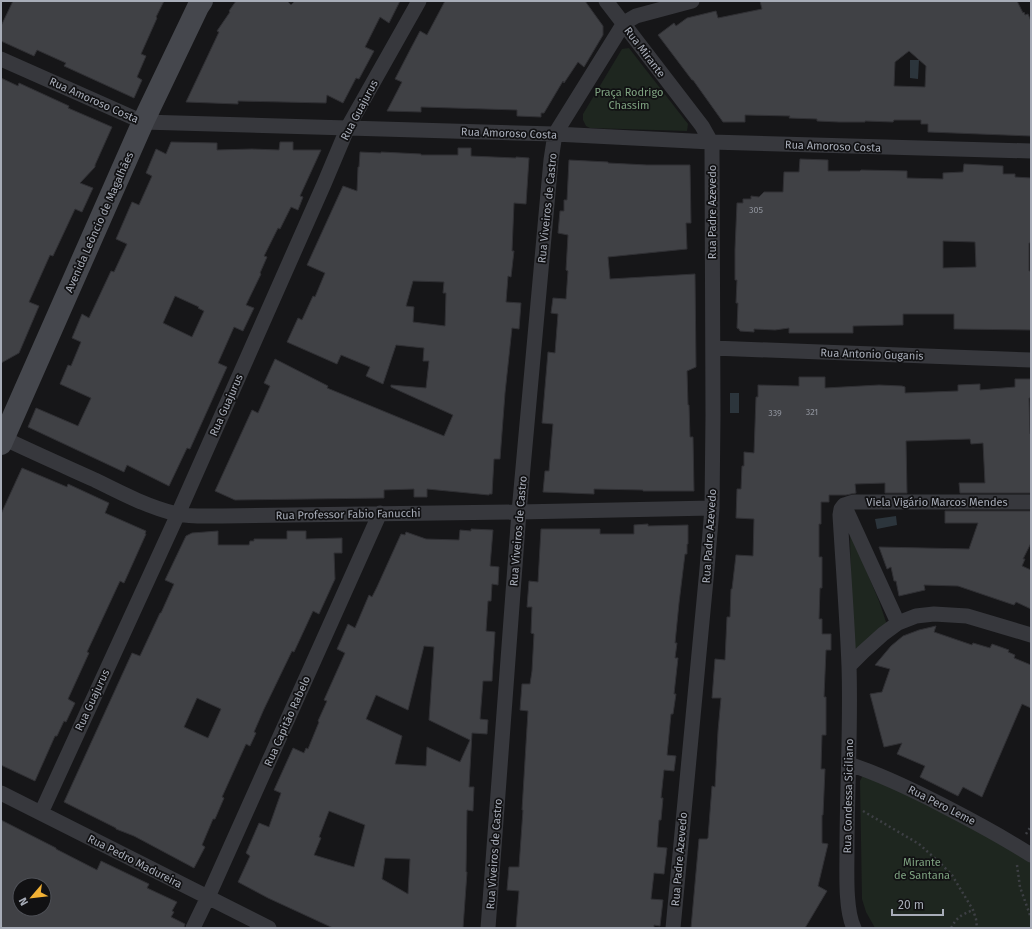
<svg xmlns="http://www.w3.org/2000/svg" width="1032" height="929" viewBox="0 0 1032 929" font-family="'Fira Sans',sans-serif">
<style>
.green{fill:#1e261f}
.water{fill:#2c353c}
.building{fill:#404145;stroke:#303034;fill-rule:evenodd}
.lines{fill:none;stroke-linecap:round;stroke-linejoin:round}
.path{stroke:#3d3f44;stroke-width:2.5;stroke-dasharray:2 3;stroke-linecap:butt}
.minor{stroke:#37383d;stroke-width:15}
.secondary{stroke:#45474d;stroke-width:22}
.labels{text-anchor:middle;stroke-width:3.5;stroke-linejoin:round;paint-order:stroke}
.number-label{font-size:9px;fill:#8e929b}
.street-label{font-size:11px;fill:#a8adb8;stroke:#111113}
.park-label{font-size:11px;fill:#7fa381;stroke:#111113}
</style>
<rect width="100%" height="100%" fill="#161618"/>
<!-- green -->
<path class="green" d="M629,48l59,76 -1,7 -97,-3 -4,-2 -3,-6v-6l39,-65z
M850,532l29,69 8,24 -33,30 -3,-52z
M863,775h5l149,75 14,13v65h-156l-9,-16 -4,-13 -2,-118z"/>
<!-- water -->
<path class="water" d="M910,60h9l-1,19 -8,-1z
M730,393h9v20h-9z
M896,516l1,9 -20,4 -2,-10z"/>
<!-- building -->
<path class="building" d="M13,1h151l-8,16 1,1 -16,36 5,2 -9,21 5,3 -8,18 -70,-32 2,-3 -29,-13 -3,6 -33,-15v-15z
M236,1h51l4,4 4,-4h105l-11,22 -9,-6 -15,30 9,4 -15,28 -3,-1 -13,25 -16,-8 -1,8 -88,-2v3l-52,-2 33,-70 -2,-1 13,-19 -1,-1z
M445,1h140l18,25v9l-19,32 -6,-5 -14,21 -1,-2 -19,32h-3v4l-24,-1v-6l-96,-3v5l-34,-1 15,-29 -7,-3 16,-31 9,-17 7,4z
M760,1h257l6,12 1,-1 1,3 3,-1 3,7v115l-103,-4v-8h-7v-4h-27l-1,2 -28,-1v1h-26l-22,-1v-2l-28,-1 1,-2 -45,-1v7h-22l-30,-42h-1l-34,-45 16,-12 2,3 11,-8 29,-7 2,7 44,-9zM909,51l17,15 -1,21 -31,-1 1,-24z
M1,78l17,8 1,-3 50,23 -1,2 44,19 -17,38v2l-15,16 13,5 -11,24 -7,-3 -22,47 -3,-1 -21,47 10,4 -20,47 -18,10z
M171,142l46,1v7l35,-1 27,1 1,-8h13v8h28l-21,46 3,1 -5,13 -7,-3 -11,22 -2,-1 -14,28 3,1 -7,16 1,1 -15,31 8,3 -11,23 -9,-4 -16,36 9,4 -37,82 -3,-1 -18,38 -42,-21 -3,7 -96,-45 8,-19 42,18 13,-28 -31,-14 8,-19 3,1 10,-24 -9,-4 10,-24 7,4 22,-47 3,1 13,-28 -11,-5 16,-37 7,3 13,-29 -6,-3 10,-24 10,5zM175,296l24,11 -1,1 6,3 -12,26 -29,-14z
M458,148h13v8l45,2v-1l13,1 -3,46 -12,-1 -2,48h2l-3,26 -3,-1 -2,26 15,1 -2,26 -7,-1 -7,65 -5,66h-6l-2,35h-3v1l-62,-6v8h-13v-8l-30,1v8l-149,2 -20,-9 37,-81 6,3 12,-27 -6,-3 11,-24 53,27 -1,2 117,48 9,-21 -62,-28v-2l35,3 3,-27h-6l1,-13 -28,-3 -13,39 -17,-8 4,-9 -29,-12 -4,9 -50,-22 11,-24 4,2 11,-24 2,1 10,-24 -18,-8 36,-79 14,5 1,-24h1l1,-15 21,1v-1l40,2v1h37zM413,281l31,1 -1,11h3l-1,33 -32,-4 1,-15 -8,-1z
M800,159l28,1v11h32l1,-1 46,1v7l36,1v-6l20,-1 1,-8 39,2v8h12v3l16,1v65h-2v28h2v59l-77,-1v-15h-51v11l-50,1v7h-64v-5l-14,2 -21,-1v3l-14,-1 -1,-2 -2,-1 1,-25h-2l1,-23h-2v-31l2,-46h6v-4h8v-3l8,1 5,-5h19l1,-20h15zM943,241l32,1 1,25 -33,1z
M569,160l39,2v1l39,2h43l1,58h-5l1,26 -79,8 2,22 85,-5 1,93 -9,4 1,34h1l1,32h3l1,54h-51v-1l-49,-1v5l-51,-2 2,-21h4l4,-47 -11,-1 6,-71 7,1 3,-39 -7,-1 2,-15 13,1 2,-28 -2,-1 2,-35 -10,-2 2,-22h4v-11h3z
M799,377h26v11l54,-3 23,1 3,1v6l53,-2v-6l22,-1v6l35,-3v-8h16v19h-2l1,36 1,-1v60h-71l-1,-10h26l-2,-40 -12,1 -1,-5 -64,2 1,52h-22v-10l-30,1 1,9 -10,2h-17v7h-8v22h-2v33h3v31h-2l-1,31h3v15h9v16h-5l-2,47h2v38h-4l-1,34h4l-2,46h-1v28l6,1 -10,42 9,5 -22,37h-114l8,-89h8l1,-1 4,-52 3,1 3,-56 3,-33h-9l3,-39 10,1 2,-43h3l1,-28h1l4,-34 17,1 1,-37 -18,-1 1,-29h4l1,-23h2v-14l10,1 2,-56h2v-12l41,1z
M22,468l45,19 1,-3 41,19 -4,10 41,18 -1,3h1l-22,49 -4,-2 -33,71 2,1 -21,46 7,4 -9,19 -2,-1 -7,15h-2l-20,45 -34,-16v-251z
M945,511h86v32l-8,16h2l-3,7 9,4v39l-15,-7 -2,3 -56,-19 -34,-1 1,5 -26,6 -3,-15h-2l-3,-14 -4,2 -8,-22 90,2 9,-26h-33z
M648,524v2l40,-1v19h-1v10h-2l-6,49 -4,40h2l-2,15h3l-4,36h2l-3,20h-2l-4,41 9,1 -2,15 -10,-1 -3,28h2l-2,22h-2l-2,27 10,1 -3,26 -10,-1 -3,26 12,1 -3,26 -6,-1v3h-138l3,-37 -12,-1 2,-23h10l4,-57h-1l6,-99 -8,-1 2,-26h8l2,-13 2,-37 -3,-1 1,-26h-5l2,-26 9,1 3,-53h59v5h34v-9z
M471,529l22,1 -3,36 9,1 -1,18 -6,-1 -1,17h-3l-2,30 9,1 -3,49h-9l-3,38 8,1 -1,14 -15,-1 -3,54h5l-1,24 -6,-1 -1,62h1l-4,56h-130l-65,-30 -30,-16 12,-26 -4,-3 13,-30 10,4 12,-34 -7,-3 19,-42 11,5 2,-5 2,1 11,-27 -1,-1 9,-20 -3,-1 21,-47 -8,-4 11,-25 7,4 14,-33 3,2 5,-10 24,-53 4,1 1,-3 20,7 33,1 1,-10 11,1zM424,646l10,1 -5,73 41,20 -10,22 -33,-15 -1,19 -31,-2 7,-28 -36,-17 10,-24 32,15zM329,811l36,14 -11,42 -40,-12 7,-17 -2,-1zM385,858l25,1 -2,35 -26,-15z
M218,531v14h31l1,-4h4v-2h33v-8h19v8l36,-1v15h-8l1,26 -16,35 -6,-3 -19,41 -2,-1 -28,58 -10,23 2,1 -6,13 -4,-2 -24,53 2,1 -9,21h-2l-11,26 3,2 -11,21 -60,-32 -18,-7v-1l-52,-26 68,-149 8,3 20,-43h1l13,-29 -9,-4 21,-44 6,-3zM197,698l24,11 -13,29 -24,-11z
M936,626l-2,6 38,13 1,-2 17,5 2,-4 17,6 -1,2 7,3 -1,3 17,7v43l-9,-4 -40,93 -19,-10 -5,9 -38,-19 5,-11 -28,-12 5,-11 -18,4 -14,-53 12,-2 8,-23 -15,-4 16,-19 12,-10 16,-6z
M1,820l55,28v1l41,21 4,-9 48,23 -2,4 30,14 -5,9 2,1 -3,5 14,7 -1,4h-183zM20,885h24v24h-24z"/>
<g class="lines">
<!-- path -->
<path class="path" d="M863,811l56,33 20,18 13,13 21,35 3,9 1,9
M1026,834l5,-8
M1017,865l3,22 11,31
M951,928c6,-11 10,-13 22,-18"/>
<!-- minor -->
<path class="minor" d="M606,1l96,125 9,16 1,7 1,266 -1,93 -5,61 -34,359
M1,59l142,63 412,12 156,8 320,9
M713,348l318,12
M1,437c31,15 63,29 94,43 26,13 53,27 82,34 14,3 30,2 45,2l297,-4 193,-4
M844,505l-3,4 -1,6c3,50 7,101 9,151 2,61 -2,123 -2,184 0,20 -2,61 7,78
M844,505l6,-2 4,-1h177
M844,505l54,118
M849,666l14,-14 20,-18 15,-11 18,-7 18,-2 33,2 64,19
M849,764c33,11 64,26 95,42 29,15 59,31 87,49
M1,793l268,135
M41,813l137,-299 146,-330 24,-57 71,-126
M193,928l15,-31 172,-384
M488,928l31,-416 32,-352 4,-26 69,-111 12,-7 56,-15"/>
<!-- secondary -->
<path class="secondary" d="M1,444l142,-322 55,-115 4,-6"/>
</g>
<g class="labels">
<!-- number labels -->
<g class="number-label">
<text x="756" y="213">305</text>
<text x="812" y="415">321</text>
<text x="775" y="416">339</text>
</g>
<!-- street labels -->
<g class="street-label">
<text transform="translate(645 52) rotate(53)" y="4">Rua Mirante</text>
<text transform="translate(94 100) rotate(24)" y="4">Rua Amoroso Costa</text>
<text transform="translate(359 110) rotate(-62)" y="4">Rua Guajurus</text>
<text transform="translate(509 133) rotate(2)" y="4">Rua Amoroso Costa</text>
<text transform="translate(833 146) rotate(2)" y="4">Rua Amoroso Costa</text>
<text transform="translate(547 208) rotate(-84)" y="4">Rua Viveiros de Castro</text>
<text transform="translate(712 212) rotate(-90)" y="4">Rua Padre Azevedo</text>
<text transform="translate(99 222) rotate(-66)" y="4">Avenida Leôncio de Magalhães</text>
<text transform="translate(872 354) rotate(2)" y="4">Rua Antonio Guganis</text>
<text transform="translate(226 405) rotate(-66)" y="4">Rua Guajurus</text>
<text x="937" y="506">Viela Vigário Marcos Mendes</text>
<text transform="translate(348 514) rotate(-1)" y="4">Rua Professor Fabio Fanucchi</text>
<text transform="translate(518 531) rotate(-85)" y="4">Rua Viveiros de Castro</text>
<text transform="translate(709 536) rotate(-86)" y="4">Rua Padre Azevedo</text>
<text transform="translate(92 700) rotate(-65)" y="4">Rua Guajurus</text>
<text transform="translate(287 721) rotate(-66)" y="4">Rua Capitão Rabelo</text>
<text transform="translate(848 796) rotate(-89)" y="4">Rua Condessa Siciliano</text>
<text transform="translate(942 805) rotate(27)" y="4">Rua Pero Leme</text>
<text transform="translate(494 854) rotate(-86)" y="4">Rua Viveiros de Castro</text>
<text transform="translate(679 859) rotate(-85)" y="4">Rua Padre Azevedo</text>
<text transform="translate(135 861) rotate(27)" y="4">Rua Pedro Madureira</text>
</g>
<!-- park labels -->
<g class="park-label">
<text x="629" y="96">Praça Rodrigo<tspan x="629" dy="13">Chassim</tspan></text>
<text x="922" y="866">Mirante<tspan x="922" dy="13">de Santana</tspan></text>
</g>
</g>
<!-- border -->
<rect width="1032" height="929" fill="none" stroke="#a8adb8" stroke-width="4"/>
<!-- north arrow -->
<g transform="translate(32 897) rotate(242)"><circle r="19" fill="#111113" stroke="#4d4f55"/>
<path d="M0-3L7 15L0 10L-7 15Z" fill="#f2b134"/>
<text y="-6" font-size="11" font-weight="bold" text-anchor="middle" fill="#a8adb8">N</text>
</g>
<!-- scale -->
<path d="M892 909v6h51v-6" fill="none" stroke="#a8adb8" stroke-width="2"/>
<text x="898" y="909" font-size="12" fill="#a8adb8" stroke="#111113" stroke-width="3" paint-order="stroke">20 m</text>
</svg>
